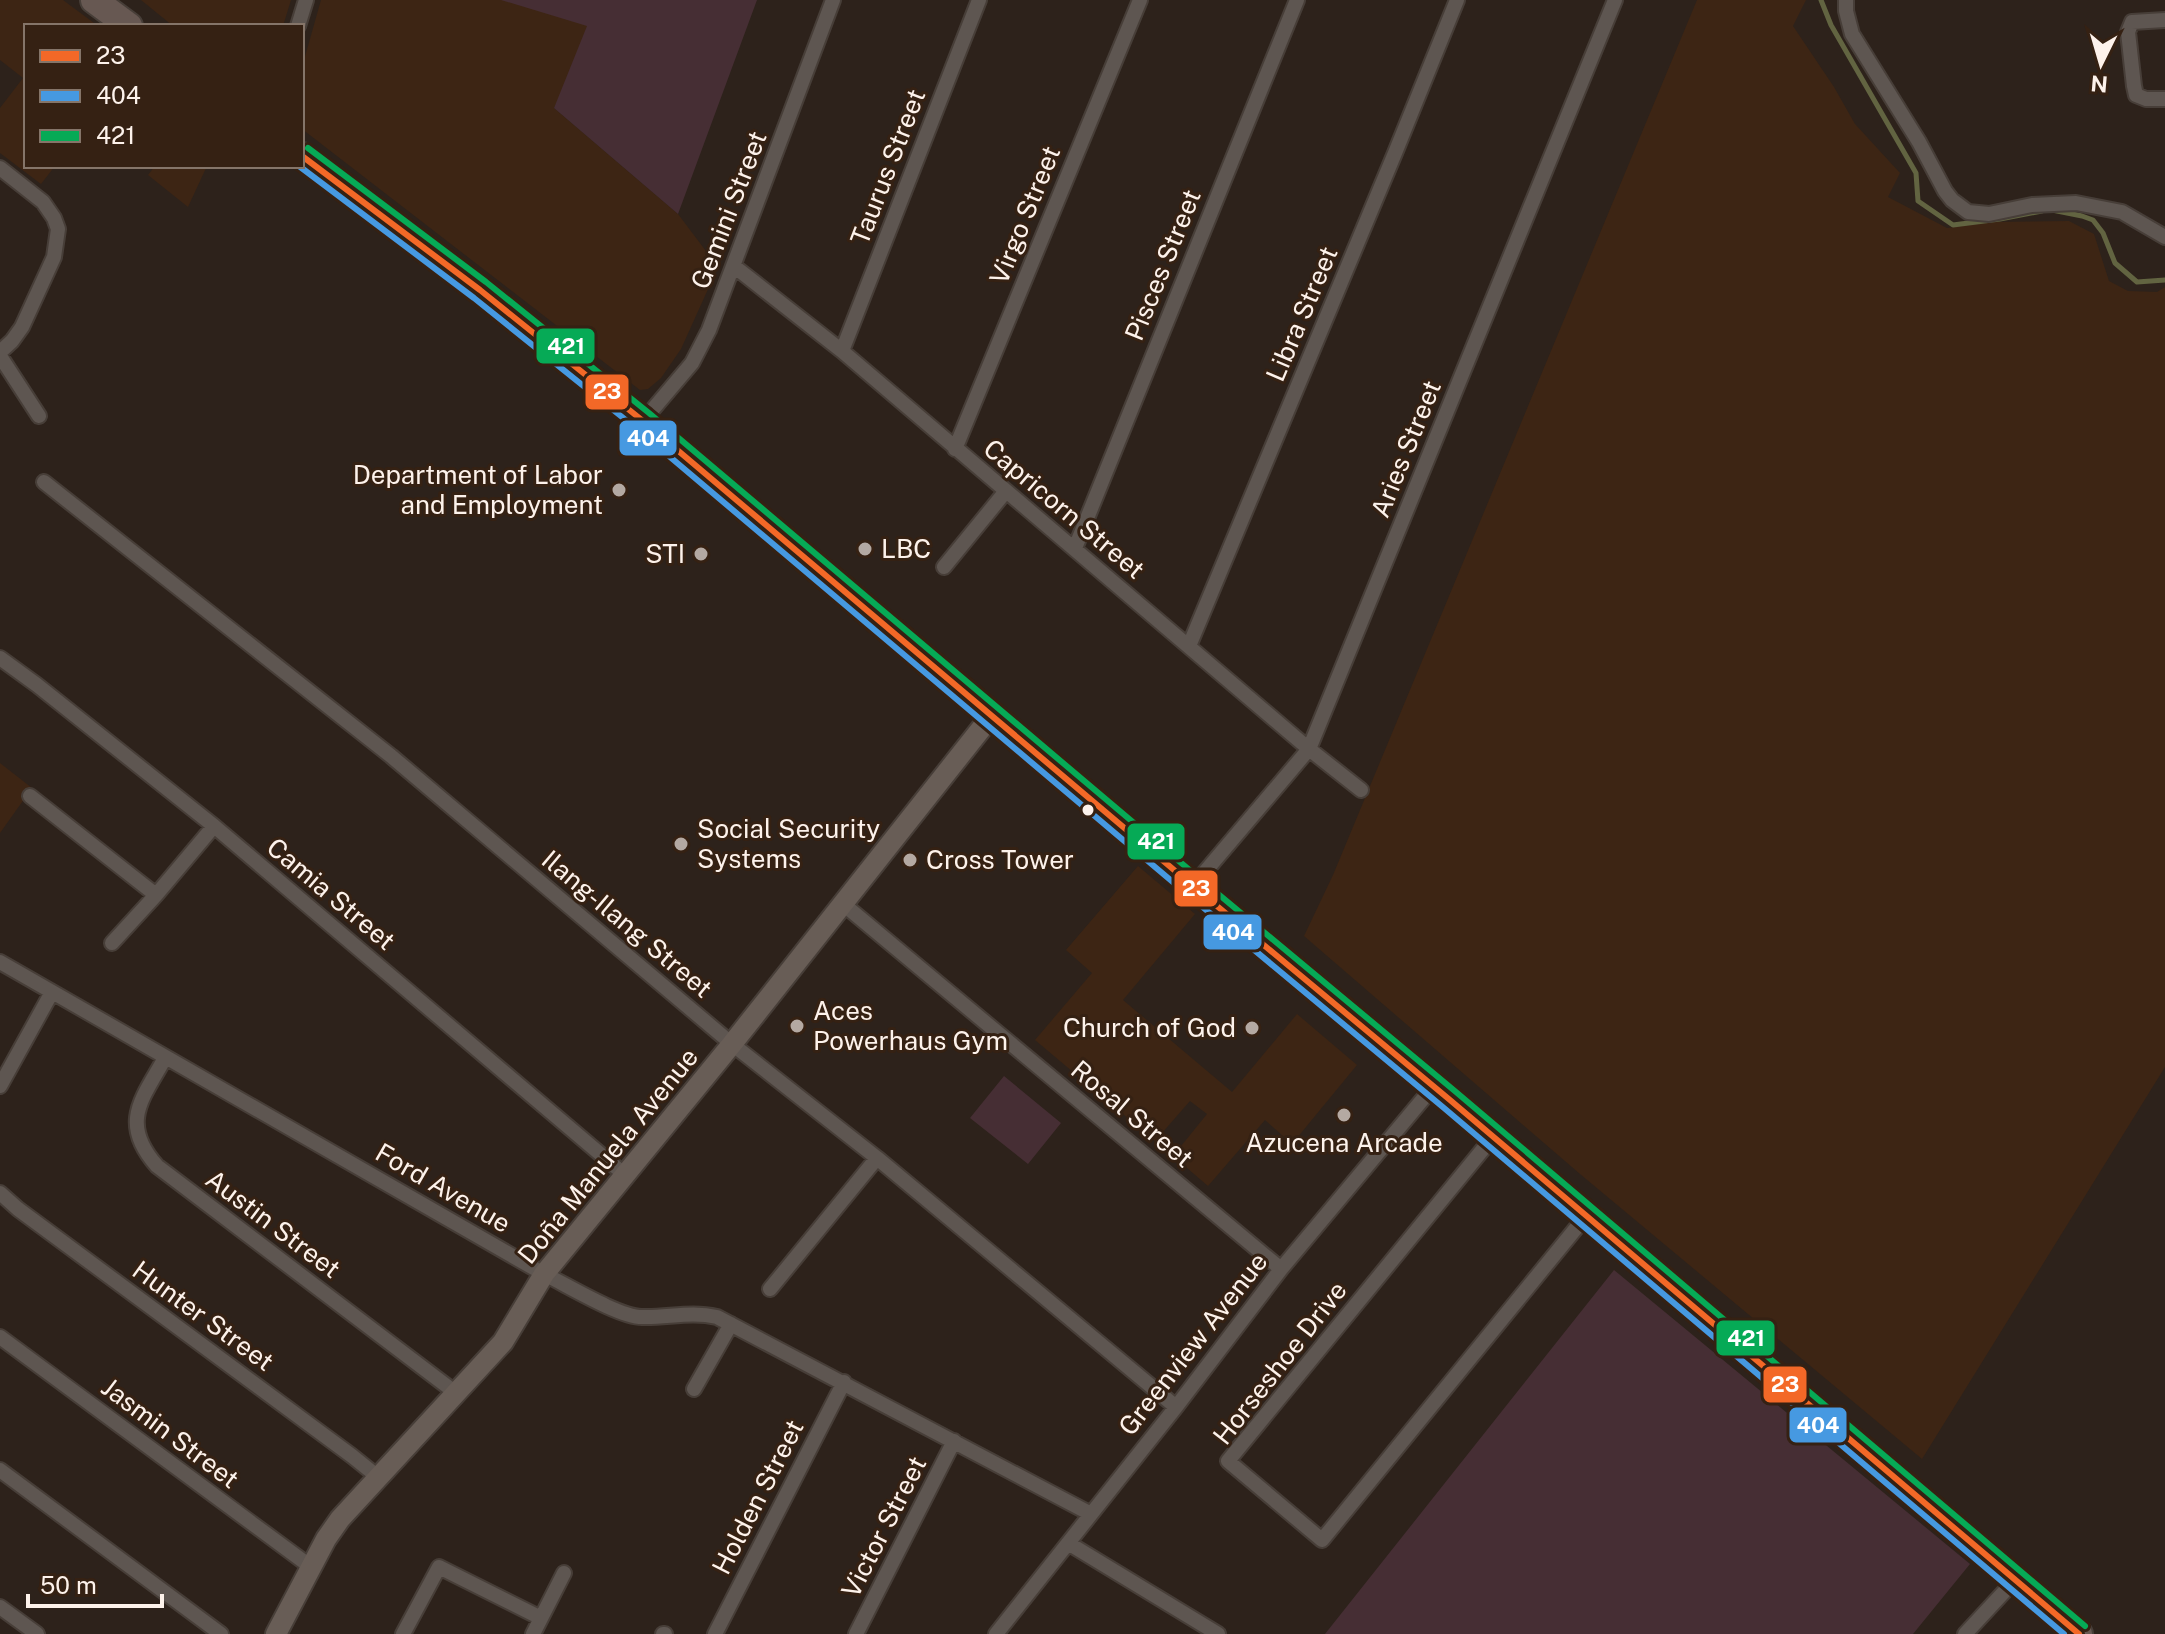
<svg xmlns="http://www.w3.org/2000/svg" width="2165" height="1634" viewBox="0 0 2165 1634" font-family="'Public Sans',sans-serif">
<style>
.built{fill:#3d2514}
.green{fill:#462e34}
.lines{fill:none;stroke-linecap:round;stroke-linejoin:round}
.stream{stroke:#626441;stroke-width:5}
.street-casing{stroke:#473e38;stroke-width:18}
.secondary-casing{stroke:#473e38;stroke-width:24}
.highway-casing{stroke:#473e38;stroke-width:30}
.street{stroke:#5e5651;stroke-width:14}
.secondary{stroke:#685d56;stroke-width:20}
.highway{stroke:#675852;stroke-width:26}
.bus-1-casing{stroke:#352113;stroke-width:12}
.bus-2-casing{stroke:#352113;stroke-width:12}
.bus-3-casing{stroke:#352113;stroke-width:12}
.bus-1{stroke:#f36827;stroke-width:6}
.bus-2{stroke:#4699e1;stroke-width:6}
.bus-3{stroke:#06aa56;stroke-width:6}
.poi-dot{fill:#b4a9a2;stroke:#352113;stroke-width:3}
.bus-dot{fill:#fdf2eb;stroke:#352113;stroke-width:3}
.labels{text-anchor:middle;stroke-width:6;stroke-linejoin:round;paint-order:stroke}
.street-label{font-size:26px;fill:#fdf2eb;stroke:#352113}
.poi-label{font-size:26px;fill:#fdf2eb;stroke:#352113;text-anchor:start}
.line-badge{stroke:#352113;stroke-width:3}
.badge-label{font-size:22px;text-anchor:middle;font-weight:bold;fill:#fff}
</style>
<rect width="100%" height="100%" fill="#2d221b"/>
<!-- built -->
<path class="built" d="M0,0h63l35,26h-72v140h29l-14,18 -41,-31v-45l23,-30 -23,-18z
M141,0h150l-8,26h-110z
M321,0h286l-53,108 124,106 40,53 -37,82 -20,29 -13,11 -8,1 -338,-261v-62z
M1697,0h109l-13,26 41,61 21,37 45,49 -12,24 59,31 47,-6 75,-1 25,13 15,47 19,10 29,1 8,-5v780l-243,392 -342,-285 -276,-238 29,-61z
M155,166h52l-19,41 -40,-32z
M0,763l32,25 -32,45z
M1138,866l57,48 -72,86 109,92 65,-78 60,51 -65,79 -27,-24 -57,66 -35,-30 34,-42 -17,-13 -35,40 -120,-101 57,-67 -26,-23z"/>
<!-- green -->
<path class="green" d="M501,0h256l-79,214 -124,-106 33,-82z
M1004,1076l57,47 -33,41 -58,-46z
M1614,1270l356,294 -57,70h-588z"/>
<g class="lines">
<!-- stream -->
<path class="stream" d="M1821,0l10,25 85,148 2,28 35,24 47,-6 42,-8
M2052,210l30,6 11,4 10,13 12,30 22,19 28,-2"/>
<!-- street casing -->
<g class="street-casing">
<path id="street" d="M1846,0v11l6,23 67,108 26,49 7,9 16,12 21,2 43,-9 44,-2 46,9 43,25
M2165,20l-33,2 -4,10 6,54 2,9 10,4h19
M298,26l8,-26
M0,168l43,34 11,16 4,11 -4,28 -32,70 -10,14 -12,11
M735,267l107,84 467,398 52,41
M842,351l137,-351
M0,356l39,60
M643,421l49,-58 17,-33 124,-330
M955,449l185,-449
M44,482l347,274 341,288 145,114 299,249
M1075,548l222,-548
M944,567l62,-76
M1189,646l206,-493 62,-153
M0,658l37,27 177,141 411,349
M30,796l126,99
M1193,886l116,-137 306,-749
M842,903l439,366
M112,943l44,-48 58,-69
M0,962l544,312c23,11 75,43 98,43 25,1 49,-6 75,0l374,197
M165,1058c-23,41 -46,65 -8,108l299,227
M0,1086l52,-94
M1493,1137l-265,324 94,79 264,-324
M0,1193l18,16 334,247 26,21
M770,1289l107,-131
M0,1337l311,230
M694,1389l37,-65
M0,1470l221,164
M1068,1543l150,91
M0,1607l37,27
M403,1634l36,-67 102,51
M533,1634l31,-61
M663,1634h2
M715,1634l129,-252
M856,1634l98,-193
M996,1634l180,-227 105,-138 152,-182
M1965,1634l51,-55"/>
</g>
<!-- secondary casing -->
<g class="secondary-casing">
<path id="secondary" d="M276,1634l50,-95 14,-20 163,-177 41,-68 188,-230 260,-329"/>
</g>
<!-- highway casing -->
<g class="highway-casing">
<path id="highway" d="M94,0l35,26
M302,156l178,134 163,131 550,465 257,214 629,534"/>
</g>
<!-- street -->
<use href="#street" class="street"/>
<!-- secondary -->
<use href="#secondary" class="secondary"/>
<!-- highway -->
<use href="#highway" class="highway"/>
<!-- bus-1 casing -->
<g class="bus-1-casing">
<path id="bus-1" d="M302,156l178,134 163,131 550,465 257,214 629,534"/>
</g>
<!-- bus-2 casing -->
<g class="bus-2-casing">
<path id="bus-2" d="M299,166l175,132 163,131 550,465 257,214 620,526"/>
</g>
<!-- bus-3 casing -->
<g class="bus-3-casing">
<path id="bus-3" d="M308,148l178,134 163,131 550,465 257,214 629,534"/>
</g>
<!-- bus-1 -->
<use href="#bus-1" class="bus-1"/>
<!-- bus-2 -->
<use href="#bus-2" class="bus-2"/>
<!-- bus-3 -->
<use href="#bus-3" class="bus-3"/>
</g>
<!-- markers -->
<g class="poi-dot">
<circle cx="619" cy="490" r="8"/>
<circle cx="865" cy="549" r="8"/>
<circle cx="701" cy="554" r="8"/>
<circle cx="681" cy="844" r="8"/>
<circle cx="910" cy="860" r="8"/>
<circle cx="797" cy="1026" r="8"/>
<circle cx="1252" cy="1028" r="8"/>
<circle cx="1344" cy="1115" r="8"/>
</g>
<circle class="bus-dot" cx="1088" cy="810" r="7"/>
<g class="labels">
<!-- street labels -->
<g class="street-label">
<text transform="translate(888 167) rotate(-69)" y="9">Taurus Street</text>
<text transform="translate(729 210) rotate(-69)" y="9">Gemini Street</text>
<text transform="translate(1025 215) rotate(-68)" y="9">Virgo Street</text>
<text transform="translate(1163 265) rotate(-68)" y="9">Pisces Street</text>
<text transform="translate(1302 314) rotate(-67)" y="9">Libra Street</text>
<text transform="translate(1406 449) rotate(-68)" y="9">Aries Street</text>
<text transform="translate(1064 509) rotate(40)" y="9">Capricorn Street</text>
<text transform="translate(331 894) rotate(40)" y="9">Camia Street</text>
<text transform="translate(627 924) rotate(40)" y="9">Ilang-Ilang Street</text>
<text transform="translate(1132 1114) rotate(40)" y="9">Rosal Street</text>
<text transform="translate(608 1156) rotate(-51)" y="9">Doña Manuela Avenue</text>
<text transform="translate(443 1188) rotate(30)" y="9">Ford Avenue</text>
<text transform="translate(273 1224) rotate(37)" y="9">Austin Street</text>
<text transform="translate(203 1316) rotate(36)" y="9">Hunter Street</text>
<text transform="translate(1193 1344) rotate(-52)" y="9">Greenview Avenue</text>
<text transform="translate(1280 1363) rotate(-52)" y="9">Horseshoe Drive</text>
<text transform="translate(170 1433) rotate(37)" y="9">Jasmin Street</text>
<text transform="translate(758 1497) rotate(-63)" y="9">Holden Street</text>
<text transform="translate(884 1527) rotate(-63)" y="9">Victor Street</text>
</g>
<!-- poi labels -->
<g class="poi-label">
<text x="603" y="484" text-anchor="end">Department of Labor<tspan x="603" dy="30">and Employment</tspan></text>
<text x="881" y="558">LBC</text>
<text x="685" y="563" text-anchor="end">STI</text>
<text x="697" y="838">Social Security<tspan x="697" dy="30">Systems</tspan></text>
<text x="926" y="869">Cross Tower</text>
<text x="813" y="1020">Aces<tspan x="813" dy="30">Powerhaus Gym</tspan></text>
<text x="1236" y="1037" text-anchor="end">Church of God</text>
<text x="1344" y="1152" text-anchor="middle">Azucena Arcade</text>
</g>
</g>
<g class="line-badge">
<rect x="535" y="327" width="61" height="38" rx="8" fill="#06aa56"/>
<rect x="584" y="373" width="46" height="38" rx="8" fill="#f36827"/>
<rect x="618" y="419" width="60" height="38" rx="8" fill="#4699e1"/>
<rect x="1126" y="822" width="60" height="39" rx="8" fill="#06aa56"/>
<rect x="1173" y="869" width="46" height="39" rx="8" fill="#f36827"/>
<rect x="1202" y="913" width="61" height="38" rx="8" fill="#4699e1"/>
<rect x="1715" y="1319" width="61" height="38" rx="8" fill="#06aa56"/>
<rect x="1762" y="1365" width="46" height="39" rx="8" fill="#f36827"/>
<rect x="1788" y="1406" width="60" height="38" rx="8" fill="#4699e1"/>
</g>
<g class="badge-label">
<text x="566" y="354">421</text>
<text x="607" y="399">23</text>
<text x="648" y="446">404</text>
<text x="1156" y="849">421</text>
<text x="1196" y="896">23</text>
<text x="1233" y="940">404</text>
<text x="1746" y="1346">421</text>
<text x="1785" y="1392">23</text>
<text x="1818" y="1433">404</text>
</g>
<!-- legend -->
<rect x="24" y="24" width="280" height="144" fill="#352113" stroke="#857569" stroke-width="2"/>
<rect x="40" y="50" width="40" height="12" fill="#f36827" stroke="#857569" stroke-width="2"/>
<text x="96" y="64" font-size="24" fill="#fdf2eb">23</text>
<rect x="40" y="90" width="40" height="12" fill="#4699e1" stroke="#857569" stroke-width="2"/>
<text x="96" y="104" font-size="24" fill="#fdf2eb">404</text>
<rect x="40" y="130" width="40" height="12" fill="#06aa56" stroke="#857569" stroke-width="2"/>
<text x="96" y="144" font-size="24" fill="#fdf2eb">421</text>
<!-- north arrow -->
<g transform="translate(2101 64) rotate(185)" stroke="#352113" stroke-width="6" paint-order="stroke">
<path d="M0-6L14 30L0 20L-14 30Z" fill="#fdf2eb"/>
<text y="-12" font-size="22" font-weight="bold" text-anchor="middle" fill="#fdf2eb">N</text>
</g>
<!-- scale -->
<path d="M28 1594v12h134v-12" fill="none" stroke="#fdf2eb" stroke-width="4"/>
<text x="40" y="1594" font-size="24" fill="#fdf2eb" stroke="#352113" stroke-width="6" paint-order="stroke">50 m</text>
</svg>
